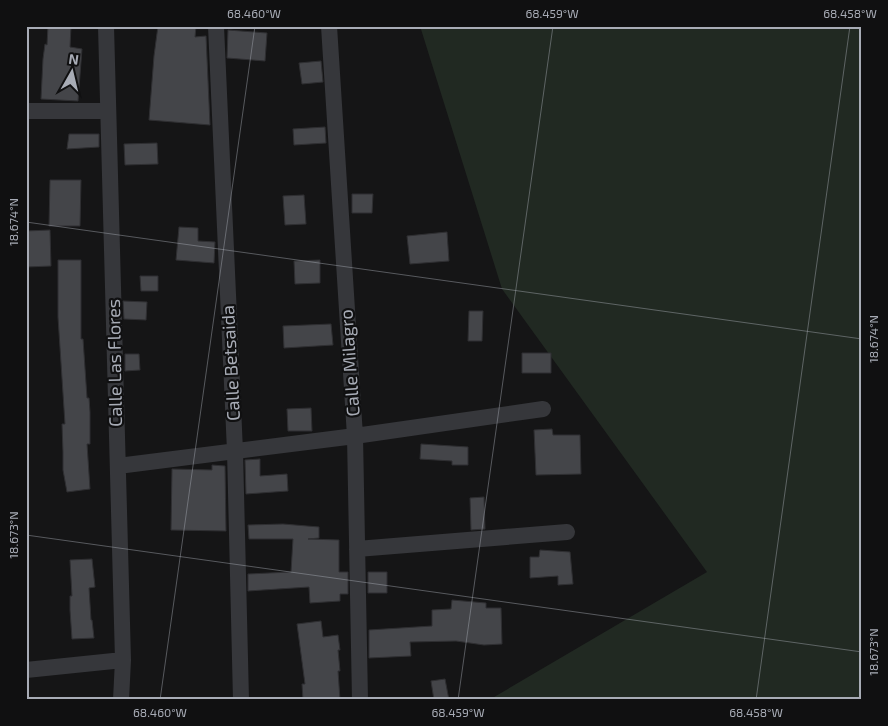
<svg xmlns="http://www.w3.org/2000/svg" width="888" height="726" viewBox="0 0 888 726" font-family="'Exo 2',sans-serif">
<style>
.green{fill:#212922}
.building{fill:#444549;stroke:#2f2f32}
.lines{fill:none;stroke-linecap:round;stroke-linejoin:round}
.minor{stroke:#36373b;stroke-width:16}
.ticks{fill:none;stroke:#a8acb6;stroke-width:1;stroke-opacity:0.45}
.labels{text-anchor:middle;stroke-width:4.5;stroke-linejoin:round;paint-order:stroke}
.street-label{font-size:18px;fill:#a8acb6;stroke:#101011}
.neatline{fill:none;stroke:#a8acb6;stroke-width:2}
.ticks-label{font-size:12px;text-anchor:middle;fill:#a8acb6}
</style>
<rect width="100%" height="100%" fill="#151516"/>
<!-- green -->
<path class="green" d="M420,26h442v674h-373l218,-128 -205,-283z"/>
<!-- building -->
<path class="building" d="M48,26h23l-1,21 12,2 -4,52 -37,-2 2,-40 2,-15 2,1z
M158,26h38l-1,11 11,-1 4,89 -61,-5 5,-64z
M228,30l39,3 -2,28 -38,-3z
M321,61l2,21 -21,2 -3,-21z
M325,127l1,16 -32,2 -1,-16z
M69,134h30v13l-32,2z
M157,143l1,21 -33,1 -1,-21z
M50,180h31l-1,46h-31z
M352,194h21l-1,19h-20z
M304,195l2,29 -21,1 -2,-29z
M179,227l19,1v13l17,1 -1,21 -38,-3z
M50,230l1,36 -25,1v-36z
M447,232l2,29 -39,3 -3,-28z
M58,260h23v79h2l4,59h2l1,14v32h-3l3,45 -23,3 -4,-22v-18l-1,-28h3l-7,-107z
M320,260v23l-25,1 -1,-23z
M140,276h18v15h-17z
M123,301l24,1 -1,18 -22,-1z
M469,311h14l-1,30h-14z
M331,324l2,21 -49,3 -1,-22z
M522,353h29v20h-29z
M125,354h14l1,16 -15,1z
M311,408l1,23h-24l-1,-22z
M552,429l1,6h27l1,39 -45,1 -2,-45z
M421,444l47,3v18h-16v-4l-32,-2z
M260,459v17l27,-2 1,17 -42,3 -1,-34z
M212,465l13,1 1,65 -55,-1 1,-61 40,1z
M484,497l1,32 -14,1 -1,-32z
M283,524l36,3v11l-11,1 31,1v32h9v22h-8v7l-30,2 -1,-16 -61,4v-17l43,-2 2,-33h-44l-1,-14z
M540,550l30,2 3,32 -15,1v-9l-28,2v-21h9z
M92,559l3,28 -6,1 2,32h1l2,18 -22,1 -2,-29v-14h2l-2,-36z
M368,572h19v21h-19z
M452,600l34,3v5h15l1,36 -18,1 -28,-4 -46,1 1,14 -42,2v-28l63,-4v-16l19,-1z
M321,621l2,16 15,-2 2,15h-2l2,21h-2l2,29h-37l-1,-16h3l-8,-60z
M445,679l4,21h-15l-3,-19z"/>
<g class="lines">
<!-- minor -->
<path class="minor" d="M106,26l17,634 -2,40
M216,26l19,425 6,249
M329,26l26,410 5,264
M26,111h82
M118,466l237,-30 188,-27
M357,549l210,-17
M26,670l97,-10"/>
</g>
<!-- ticks -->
<path class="ticks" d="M858,26l4,1M26,222l836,117M26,535l836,117M160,700l95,-674M458,700l95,-674M756,700l94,-674"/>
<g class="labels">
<!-- street labels -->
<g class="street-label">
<text transform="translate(115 363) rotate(-91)" y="6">Calle Las Flores</text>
<text transform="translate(231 363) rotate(-93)" y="6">Calle Betsaida</text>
<text transform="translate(350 363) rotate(-94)" y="6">Calle Milagro</text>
</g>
</g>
<!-- border -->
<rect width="888" height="726" fill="none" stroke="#101011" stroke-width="55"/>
<!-- north arrow -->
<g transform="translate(72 72) rotate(8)" stroke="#101011" stroke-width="4" paint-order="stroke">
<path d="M0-4L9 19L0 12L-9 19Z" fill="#a8acb6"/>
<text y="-8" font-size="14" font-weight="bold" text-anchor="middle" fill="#a8acb6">N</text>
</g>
<rect x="28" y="28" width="832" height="670" class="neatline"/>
<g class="ticks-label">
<text x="254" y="18">68.460°W</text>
<text x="552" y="18">68.459°W</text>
<text x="850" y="18">68.458°W</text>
<text transform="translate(14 222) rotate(-90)" y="4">18.674°N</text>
<text transform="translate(874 339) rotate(-90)" y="4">18.674°N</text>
<text transform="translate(14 535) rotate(-90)" y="4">18.673°N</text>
<text transform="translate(874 652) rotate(-90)" y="4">18.673°N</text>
<text x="160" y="717">68.460°W</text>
<text x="458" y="717">68.459°W</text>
<text x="756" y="717">68.458°W</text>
</g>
</svg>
